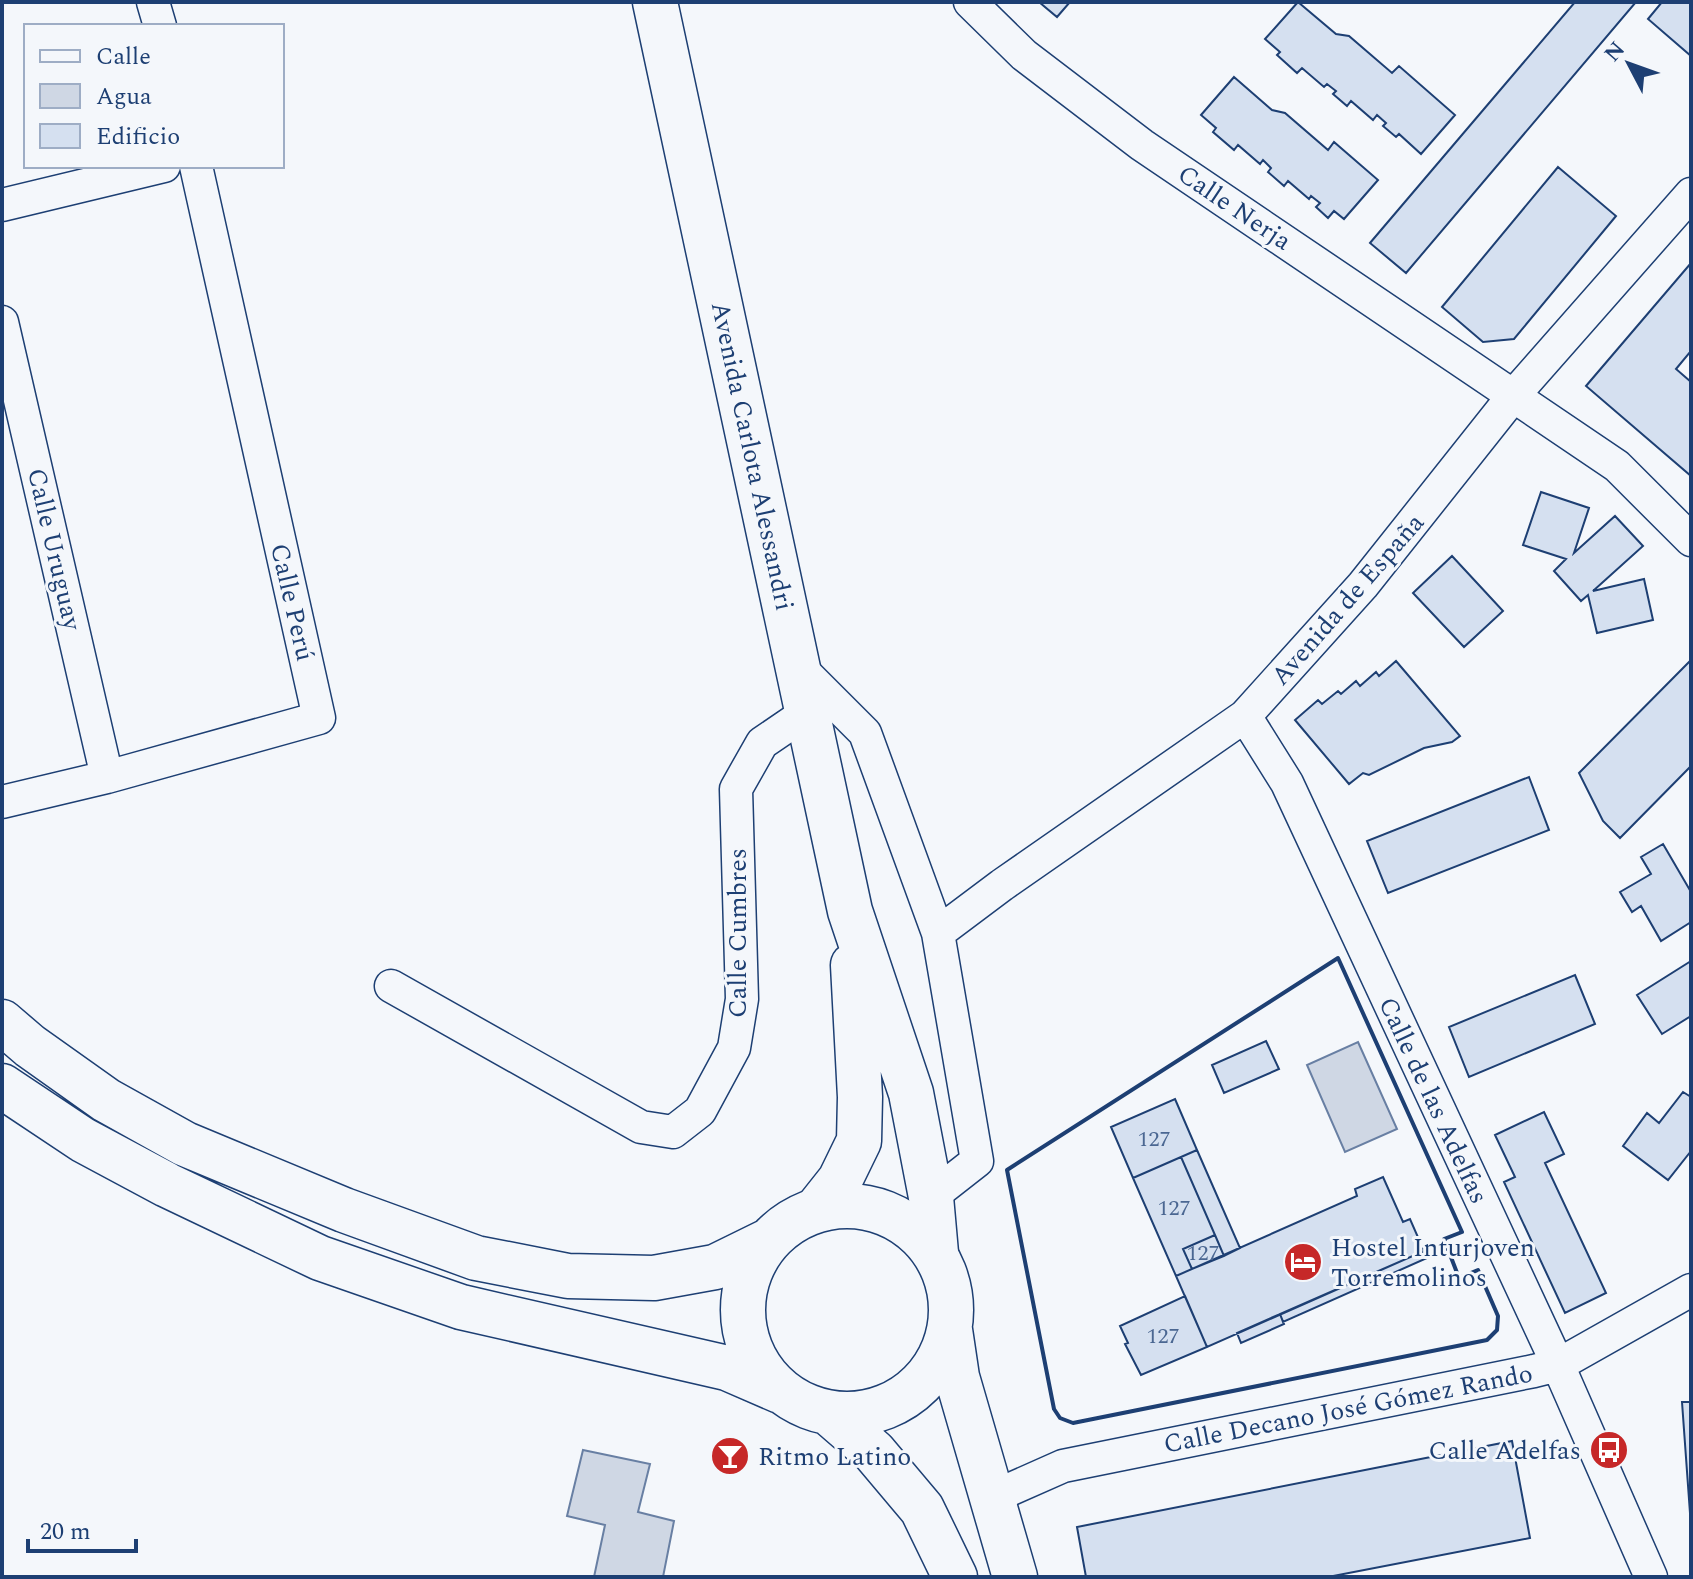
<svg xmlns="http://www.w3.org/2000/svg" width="1693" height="1579" viewBox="0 0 1693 1579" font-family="Spectral,serif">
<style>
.water{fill:#cfd7e4;stroke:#687fa3;stroke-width:2}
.building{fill:#d5e0f0;stroke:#1d3f73;stroke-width:2}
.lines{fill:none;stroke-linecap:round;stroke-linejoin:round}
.street-casing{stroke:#1d3f73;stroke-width:35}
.secondary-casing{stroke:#1d3f73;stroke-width:47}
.primary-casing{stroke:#1d3f73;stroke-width:47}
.street{stroke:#f4f7fb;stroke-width:32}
.secondary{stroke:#f4f7fb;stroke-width:44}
.primary{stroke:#f4f7fb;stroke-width:44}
.wall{stroke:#1d3f73;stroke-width:4}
.labels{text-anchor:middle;stroke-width:6;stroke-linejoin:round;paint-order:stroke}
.number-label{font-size:22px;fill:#4b6792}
.street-label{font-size:26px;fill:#1d3f73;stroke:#f4f7fb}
.poi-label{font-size:26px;fill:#1d3f73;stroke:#f4f7fb;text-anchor:start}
</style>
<rect width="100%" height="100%" fill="#f4f7fb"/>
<!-- water -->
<path class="water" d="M1358,1042l39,87 -52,23 -38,-87z
M583,1450l67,14 -12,48 36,9 -11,56h-69l11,-52 -38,-9z"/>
<!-- building -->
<path class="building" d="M1039,2h31l-13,15z
M1298,2l38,32 13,2 43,37 7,-7 56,49 -34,39 -22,-20 -3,3 -13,-11 3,-3 -9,-8 -4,5 -22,-19 -4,5 -14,-12 3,-3 -9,-7 -3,3 -22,-19 -5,5 -20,-18 3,-3 -15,-13z
M1575,2h61l-230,271 -36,-30z
M1662,2h29v54l-43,-37z
M1234,77l38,33 13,3 43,37 6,-8 44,38 -34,39 -10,-8 -6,7 -12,-11 4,-4 -9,-7 -2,3 -21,-18 -4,5 -16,-14 3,-4 -8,-8 -3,4 -22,-19 -4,5 -21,-18 3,-4 -15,-13z
M1558,167l58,49 -102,123 -31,3 -41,-35z
M1691,263v88l-15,18 15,13v94l-105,-90z
M1541,492l48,16 -15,45 41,-37 28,30 -50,45 51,-12 9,41 -56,13 -9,-38 -7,6 -27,-30 12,-12 -43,-14z
M1452,556l51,55 -39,36 -51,-54z
M1691,660v106l-71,72 -17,-17 -24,-48z
M1396,661l64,75 -8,6 -28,6 -55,27 -6,-2 -14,11 -54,-64 23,-20 4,4 16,-13 3,3 15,-13 4,5 16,-14 3,4z
M1529,777l20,53 -161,63 -21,-52z
M1663,844l28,48v30l-30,19 -20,-35 -9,6 -12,-20 31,-18 -10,-17z
M1691,961v55l-29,18 -25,-39z
M1575,975l20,49 -126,53 -20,-50z
M1266,1041l13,28 -55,24 -12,-28z
M1683,1092l8,5v54l-23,29 -45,-34 24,-33 12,10z
M1175,1099l22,51 -64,28 -22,-51z
M1544,1112l20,42 -19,9 61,130 -41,20 -61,-131 11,-5 -20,-42z
M1197,1150l43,98 -16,8 -43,-99z
M1181,1157l34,78 -32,14 9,20 -16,7 -43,-98z
M1383,1177l20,45 7,-3 14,32 -217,96 -31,-71 181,-80 -2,-7z
M1215,1235l9,21 -32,13 -9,-20z
M1424,1251l3,7 -144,64 -3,-8z
M1185,1296l22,51 -66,28 -16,-31 3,-1 -8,-17z
M1280,1314l4,10 -43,19 -4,-10z
M1682,1402h9v125z
M1512,1441l18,97 -202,39h-242l-9,-50z"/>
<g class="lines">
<!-- street casing -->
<g class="street-casing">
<path id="street" d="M153,2l7,24
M970,2l54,53 118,90 475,321 74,74
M2,205l162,-39
M2,322l105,455
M799,667l66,66 73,200 39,228 -46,36
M1245,716l42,67 271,582 93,212
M2,802l105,-25 212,-59 -123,-552
M938,933l64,-48 243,-169 118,-131 151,-190 177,-201
M391,986l250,141 32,5 27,-21 34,-63 8,-49 -6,-210 26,-46 47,-32
M993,1497l70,-31 471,-95 24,-6 133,-75"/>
</g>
<!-- secondary casing -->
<g class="secondary-casing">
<path id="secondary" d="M655,2l195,909 61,182 20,104 5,56
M817,1209l23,-29 19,-39 1,-44 -7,-132"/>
</g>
<!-- primary casing -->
<g class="primary-casing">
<path id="primary" d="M2,1022l28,24 76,54 79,44 159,66 132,48 92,18 86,2 61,-11 53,-26
M2,1086l81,54 84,45 153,73 141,49 266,61 53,23
M743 1310a104 104 0 1 1 208 0a104 104 0 1 1-208 0Z
M950,1330l7,47 58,200
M829,1413l45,39 48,57 33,68"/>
</g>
<!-- street -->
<use href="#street" class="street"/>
<!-- secondary -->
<use href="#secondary" class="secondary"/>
<!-- primary -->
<use href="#primary" class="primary"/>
<!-- wall -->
<path class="wall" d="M1338,958l124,274 -18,7 15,39 19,-8 20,46 -1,14 -10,10 -414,83 -13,-5 -6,-9 -47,-239z"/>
</g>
<!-- icons -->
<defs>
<g id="hotel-disc" transform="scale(2)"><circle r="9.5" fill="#c62828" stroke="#f4f7fb"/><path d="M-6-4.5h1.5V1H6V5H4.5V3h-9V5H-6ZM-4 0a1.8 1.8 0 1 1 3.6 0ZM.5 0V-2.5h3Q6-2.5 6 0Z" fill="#fff"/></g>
<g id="bus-disc" transform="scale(2)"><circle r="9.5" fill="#c62828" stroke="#f4f7fb"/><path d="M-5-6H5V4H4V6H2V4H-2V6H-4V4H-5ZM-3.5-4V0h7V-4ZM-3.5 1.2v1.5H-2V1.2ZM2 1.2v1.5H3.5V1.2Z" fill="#fff"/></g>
<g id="bar-disc" transform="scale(2)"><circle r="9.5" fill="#c62828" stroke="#f4f7fb"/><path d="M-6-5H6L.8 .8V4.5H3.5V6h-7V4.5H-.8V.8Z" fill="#fff"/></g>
</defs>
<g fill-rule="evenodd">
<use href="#hotel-disc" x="1303" y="1262"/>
<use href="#bus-disc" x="1609" y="1450"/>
<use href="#bar-disc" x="730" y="1456"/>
</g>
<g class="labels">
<!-- number labels -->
<g class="number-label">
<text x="1154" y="1146">127</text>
<text x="1174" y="1215">127</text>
<text x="1203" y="1260">127</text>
<text x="1163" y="1343">127</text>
</g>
<!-- street labels -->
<g class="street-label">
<text transform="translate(1235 207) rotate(34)" y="9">Calle Nerja</text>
<text transform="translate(753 456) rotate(78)" y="9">Avenida Carlota Alessandri</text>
<text transform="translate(55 549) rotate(77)" y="9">Calle Uruguay</text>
<text transform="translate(1347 599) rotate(-49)" y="9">Avenida de España</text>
<text transform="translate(293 602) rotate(77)" y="9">Calle Perú</text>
<text transform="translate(737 933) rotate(-90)" y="9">Calle Cumbres</text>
<text transform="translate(1434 1100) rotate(65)" y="9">Calle de las Adelfas</text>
<text transform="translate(1348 1408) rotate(-11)" y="9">Calle Decano José Gómez Rando</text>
</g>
<!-- poi labels -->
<g class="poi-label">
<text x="1331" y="1256">Hostel Inturjoven<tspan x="1331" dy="30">Torremolinos</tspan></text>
<text x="1581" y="1459" text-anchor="end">Calle Adelfas</text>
<text x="758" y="1465">Ritmo Latino</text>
</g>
</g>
<!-- border -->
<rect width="1693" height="1579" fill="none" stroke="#1d3f73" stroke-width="8"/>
<!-- legend -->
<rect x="24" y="24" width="260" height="144" fill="#f4f7fb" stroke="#9eadc5" stroke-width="2"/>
<rect x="40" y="50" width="40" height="12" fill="#f4f7fb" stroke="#9eadc5" stroke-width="2"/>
<text x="96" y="64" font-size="24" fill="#1d3f73">Calle</text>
<rect x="40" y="84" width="40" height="24" fill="#cfd7e4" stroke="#9eadc5" stroke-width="2"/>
<text x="96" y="104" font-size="24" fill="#1d3f73">Agua</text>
<rect x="40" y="124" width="40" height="24" fill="#d5e0f0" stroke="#9eadc5" stroke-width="2"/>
<text x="96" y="144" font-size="24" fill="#1d3f73">Edificio</text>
<!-- north arrow -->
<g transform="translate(1629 64) rotate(311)" stroke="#f4f7fb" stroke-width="6" paint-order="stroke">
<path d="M0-6L14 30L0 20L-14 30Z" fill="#1d3f73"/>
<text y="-12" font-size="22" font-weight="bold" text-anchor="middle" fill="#1d3f73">N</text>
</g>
<!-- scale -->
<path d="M28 1539v12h108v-12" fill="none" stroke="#1d3f73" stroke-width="4"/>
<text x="40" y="1539" font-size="24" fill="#1d3f73" stroke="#f4f7fb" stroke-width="6" paint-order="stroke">20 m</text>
</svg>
